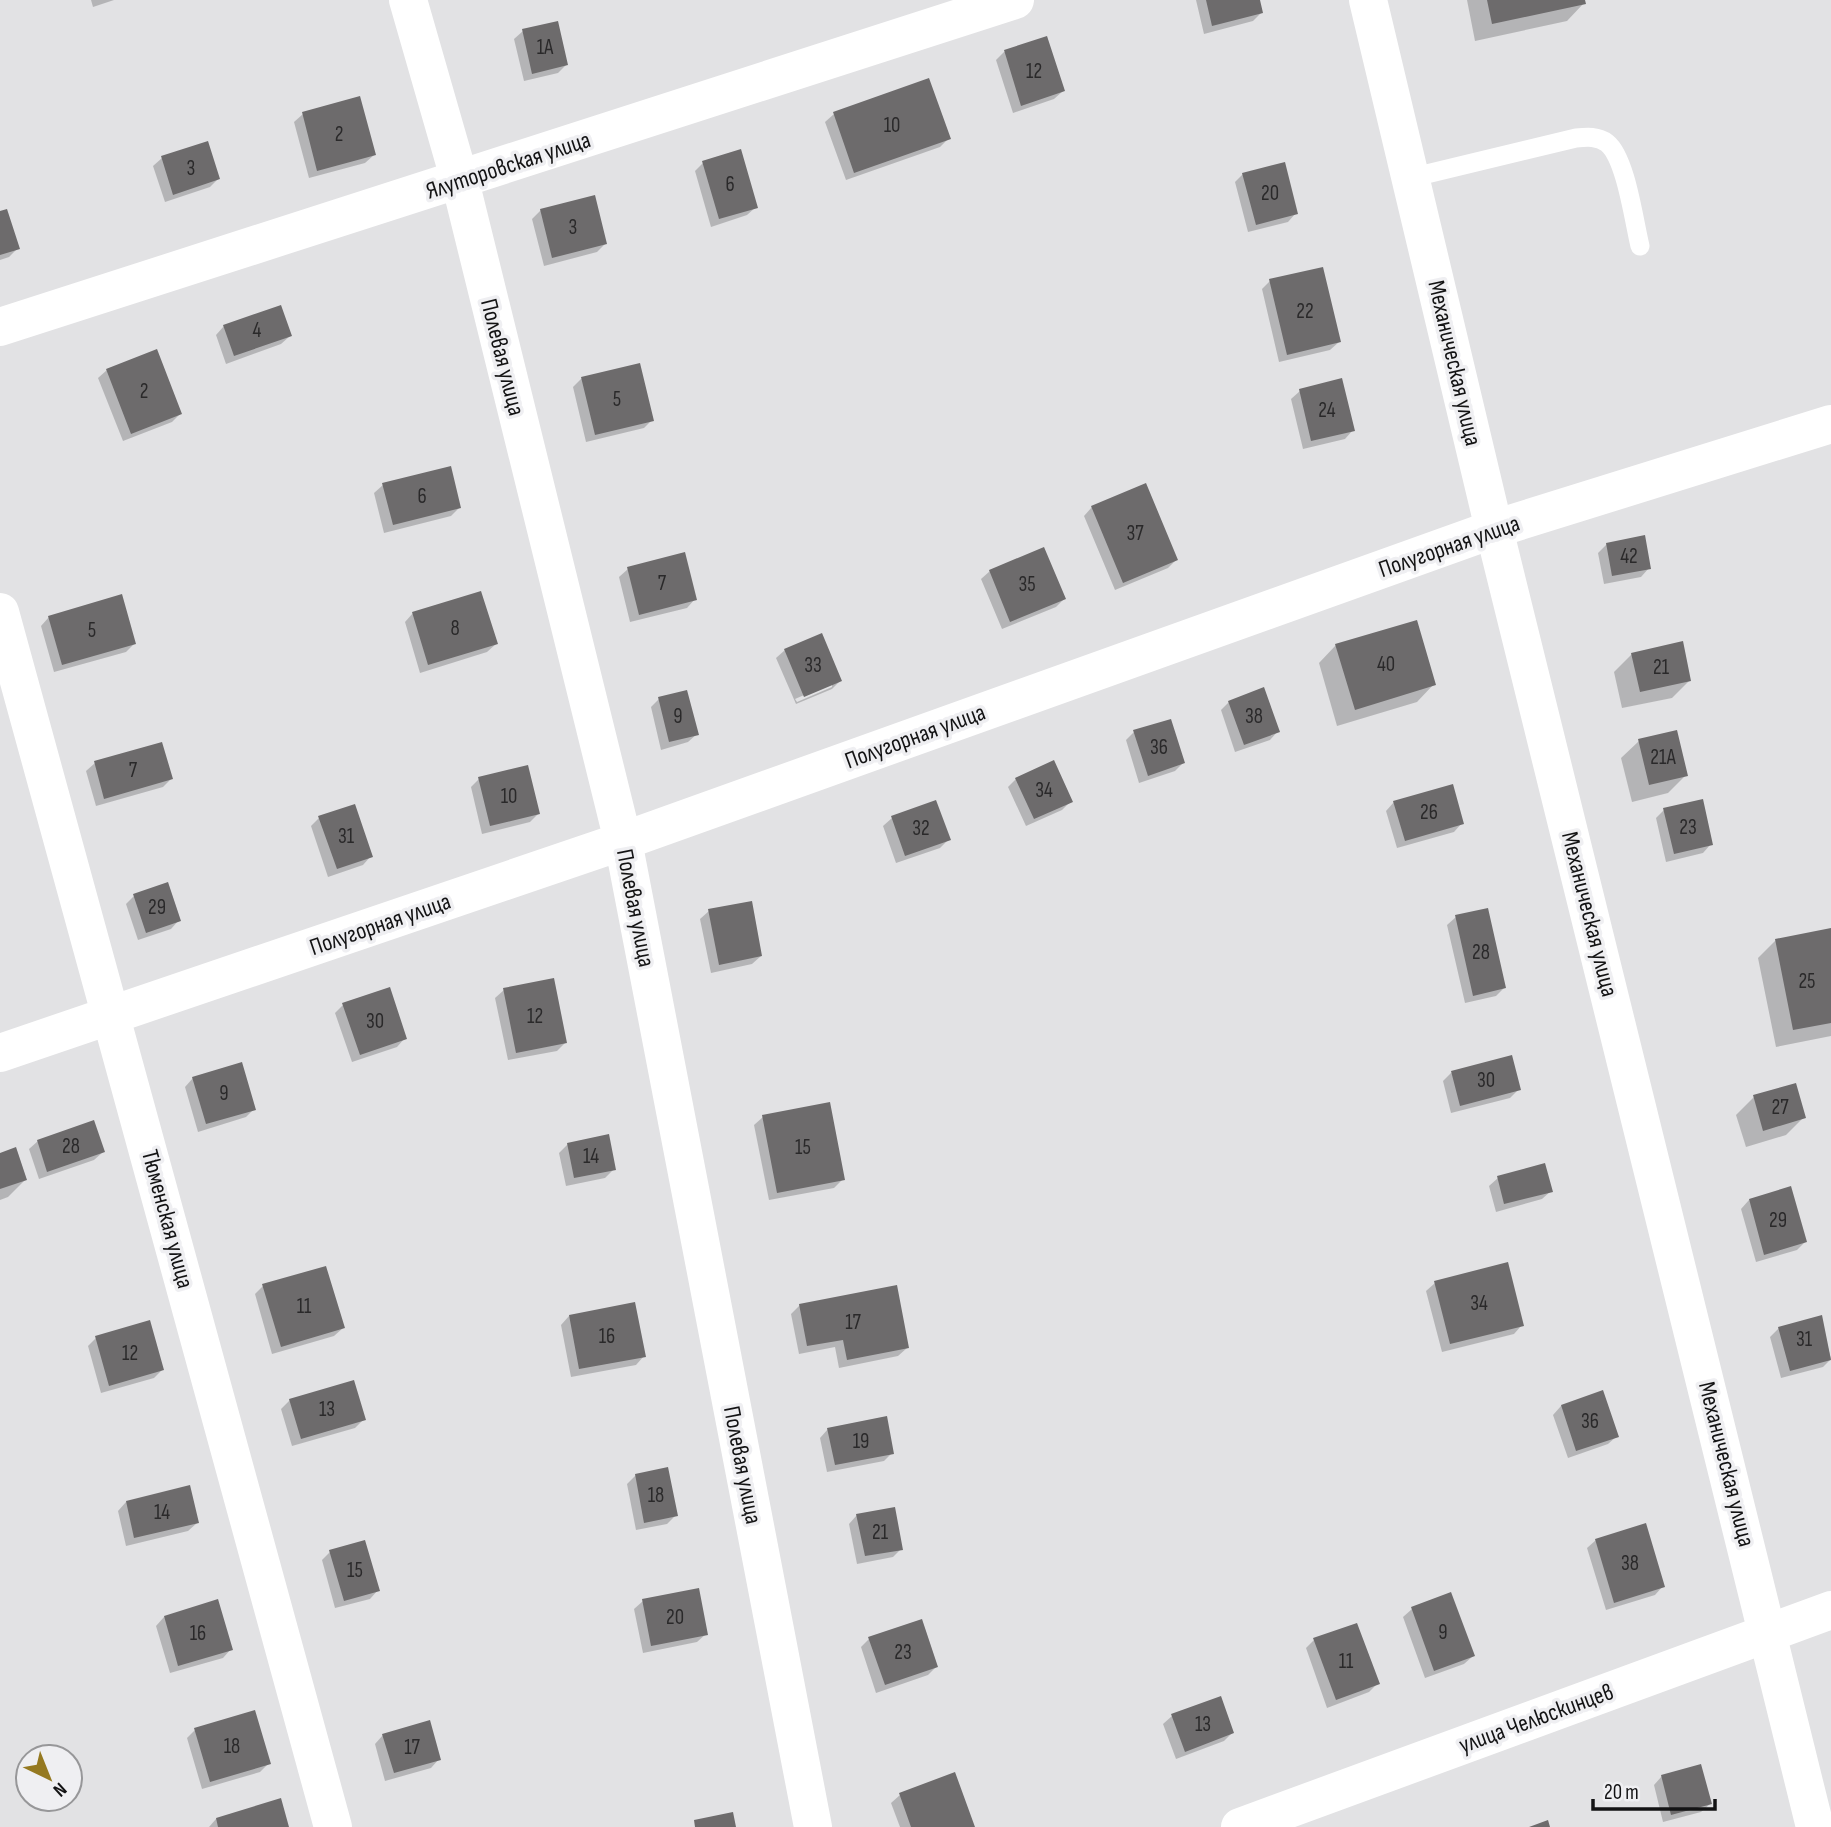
<svg xmlns="http://www.w3.org/2000/svg" width="1831" height="1827" viewBox="0 0 1831 1827" font-family="'Sofia Sans Condensed',sans-serif">
<style>
.shadow{fill:#0003;fill-rule:evenodd}
.building{fill:#6d6b6c}
.lines{fill:none;stroke-linecap:round;stroke-linejoin:round}
.lane{stroke:#fff;stroke-width:19}
.street{stroke:#fff;stroke-width:38}
.secondary{stroke:#fff;stroke-width:38}
.labels{text-anchor:middle;stroke-width:7;stroke-linejoin:round;paint-order:stroke}
.number-label{font-size:21px;fill:#2a292a}
.street-label{font-size:24px;fill:#131314;stroke:#efeff2}
</style>
<rect width="100%" height="100%" fill="#e2e2e4"/>
<!-- shadow -->
<path class="shadow" d="M91,0h23l-21,7z
M1196,0h62l3,13 -8,8 -49,13z
M1467,0h117v3l-17,18 -92,20z
M523,31l43,34 -8,8 -34,8 -10,-42z
M1046,38l17,53 -9,8 -41,14 -17,-53 8,-8z
M928,80l21,58 -9,9 -94,33 -21,-58 9,-8z
M303,114l71,41 -9,8 -56,15 -15,-56z
M162,158l56,21 -8,8 -45,15 -12,-36z
M703,163l53,44 -9,8 -36,12 -16,-56z
M1243,174l53,39 -8,9 -40,10 -13,-50z
M541,210l64,34 -8,8 -53,14 -12,-47z
M0,213l18,35 -9,9 -9,3z
M1270,281l69,61 -9,8 -51,12 -17,-73z
M224,326l66,10 -9,8 -55,20 -10,-29z
M639,365l13,55 -8,8 -58,14 -13,-55 8,-8z
M107,370l73,44 -8,8 -49,19 -25,-63z
M1300,391l53,39 -8,9 -42,10 -12,-50z
M383,485l76,23 -8,8 -67,17 -10,-40z
M1092,507l84,53 -8,8 -53,22 -31,-74z
M1607,544l42,24 -8,9 -37,7 -6,-31z
M628,569l67,30 -8,9 -57,14 -11,-45z
M990,571l74,28 -8,8 -54,22 -21,-50z
M413,613l83,31 -9,8 -67,21 -15,-51z
M49,617l85,27 -8,8 -72,20 -13,-46z
M1336,645l98,39 -17,18 -80,24 -18,-63z
M785,650l55,31 -8,8 -36,15 -20,-46zM832,683v4l-35,15 -2,-3z
M1632,654l58,26 -18,18 -50,10 -8,-36z
M659,699l38,35 -9,8 -27,8 -10,-43z
M1229,702l49,29 -8,9 -35,12 -14,-42z
M1134,732l49,31 -8,8 -36,12 -13,-43z
M1639,741l47,34 -18,18 -36,9 -11,-44z
M95,763l76,16 -8,8 -67,19 -10,-35z
M479,779l59,35 -8,8 -48,12 -11,-47z
M1016,779l55,22 -9,9 -36,16 -18,-39z
M935,802l14,37 -9,9 -44,15 -13,-37 9,-8z
M1394,802l68,21 -8,9 -57,16 -11,-37z
M1664,810l47,34 -8,9 -37,9 -10,-44z
M319,818l52,38 -8,9 -35,12 -17,-51z
M134,896l45,24 -8,9 -33,11 -12,-36z
M709,911l52,45 -9,8 -41,9 -11,-54z
M1456,917l48,71 -8,8 -31,7 -18,-78z
M1831,930v106l-55,11 -18,-89 18,-18z
M504,990l61,53 -8,8 -49,9 -13,-62z
M343,1005l62,33 -8,9 -45,15 -17,-49z
M1451,1073l68,16 -9,9 -59,15 -8,-32z
M193,1078l61,31 -8,8 -48,15 -13,-45z
M1754,1097l50,20 -18,18 -40,12 -10,-32z
M763,1117l80,62 -9,9 -65,12 -15,-75z
M38,1141l65,11 -9,8 -55,19 -10,-30z
M568,1144l46,25 -9,9 -39,8 -7,-33z
M0,1155l25,25 -17,17 -8,3z
M1498,1178l53,13 -9,8 -46,13 -7,-26z
M1749,1200l56,42 -8,8 -41,12 -15,-53z
M1435,1283l87,42 -8,9 -72,18 -16,-61z
M263,1286l80,42 -9,8 -62,18 -17,-60z
M800,1305l107,43 -9,8 -59,12 -4,-21 -36,7 -8,-40z
M569,1316l75,40 -8,9 -65,12 -10,-52z
M1820,1317l11,42 -8,8 -42,11 -11,-41 9,-9z
M96,1338l66,32 -8,8 -53,15 -13,-47z
M1602,1393l15,43 -9,8 -40,14 -15,-43 8,-9z
M290,1400l74,19 -9,9 -63,18 -11,-37z
M828,1429l64,24 -8,8 -57,11 -7,-34z
M636,1475l40,40 -9,9 -31,6 -9,-46z
M126,1502l71,21 -9,8 -62,15 -8,-35z
M857,1515l44,34 -8,8 -36,7 -8,-40z
M1596,1540l67,46 -8,9 -49,15 -19,-62z
M330,1552l48,38 -8,9 -35,9 -13,-48z
M643,1601l63,33 -9,8 -54,11 -9,-44z
M1412,1609l61,47 -9,8 -39,14 -22,-61z
M164,1617l67,32 -8,9 -53,15 -14,-47z
M869,1639l67,28 -8,8 -52,18 -15,-46z
M1314,1640l63,44 -8,8 -42,16 -21,-60z
M1172,1716l60,17 -8,8 -48,18 -13,-35z
M195,1730l74,33 -9,9 -58,17 -15,-51z
M383,1735l56,24 -8,9 -46,13 -10,-37z
M1662,1776l48,28 -9,8 -38,10 -9,-37z
M900,1795l73,32h-73l-9,-24z
M216,1819l71,8h-78z"/>
<!-- building -->
<path class="building" d="M1206,0h54l3,13 -51,13z
M1487,0h98l1,4 -94,20z
M558,21l10,44 -36,9 -10,-45z
M1047,36l18,55 -44,15 -17,-56z
M929,78l22,61 -97,34 -21,-61z
M360,96l16,59 -59,16 -15,-59z
M208,141l12,38 -47,16 -12,-39z
M741,149l17,59 -39,11 -17,-58z
M1285,162l13,52 -42,11 -14,-52z
M595,195l12,49 -55,14 -12,-49z
M7,209l13,40 -20,6v-44z
M1323,267l18,75 -54,13 -18,-76z
M281,305l11,31 -58,20 -11,-31z
M157,349l25,65 -51,20 -25,-65z
M640,363l14,58 -59,14 -14,-58z
M1342,378l13,53 -44,10 -12,-52z
M451,466l10,42 -68,17 -11,-42z
M1146,483l32,77 -55,23 -32,-77z
M1645,535l6,34 -39,7 -6,-33z
M1044,547l22,52 -56,23 -21,-52z
M685,552l12,48 -58,15 -12,-48z
M481,591l17,53 -70,21 -16,-53z
M122,594l14,50 -74,21 -14,-49z
M1417,620l19,65 -81,25 -20,-66z
M822,633l20,48 -38,16 -20,-48z
M1683,641l8,40 -51,11 -9,-39z
M1264,687l16,45 -36,13 -16,-44z
M687,690l12,45 -30,7 -11,-45z
M1171,719l14,44 -37,13 -15,-46z
M1677,730l11,46 -39,9 -11,-46z
M162,742l11,37 -69,20 -10,-38z
M1054,760l19,42 -39,17 -19,-41z
M528,765l12,49 -50,12 -12,-49z
M1453,784l11,40 -59,17 -12,-40z
M1703,799l10,46 -39,9 -11,-46z
M936,800l15,40 -46,16 -14,-40z
M355,804l18,53 -36,12 -19,-53z
M168,882l13,39 -35,12 -13,-39z
M752,901l10,55 -43,9 -11,-56z
M1488,908l18,80 -33,8 -18,-81z
M1831,928v95l-38,7 -18,-91z
M554,978l13,65 -51,10 -13,-65z
M390,987l17,52 -47,16 -18,-52z
M1512,1055l9,35 -61,16 -9,-35z
M242,1062l14,48 -50,14 -14,-47z
M1796,1083l10,35 -43,13 -10,-36z
M830,1102l15,78 -68,13 -15,-78z
M94,1120l11,32 -58,20 -10,-32z
M609,1134l7,36 -42,8 -7,-35z
M16,1147l11,33 -27,9v-36z
M1545,1163l8,29 -49,12 -7,-28z
M1791,1186l16,56 -43,13 -15,-56z
M1508,1262l16,64 -74,18 -16,-63z
M326,1266l19,62 -64,19 -19,-63z
M897,1285l12,63 -62,12 -4,-20 -36,6 -8,-42z
M635,1302l11,55 -67,12 -10,-54z
M1822,1315l9,45 -41,11 -12,-44z
M150,1320l14,50 -55,16 -14,-50z
M354,1380l12,40 -65,19 -12,-40z
M1603,1390l16,47 -43,14 -15,-46z
M887,1416l7,38 -59,11 -8,-37z
M668,1467l10,49 -34,7 -9,-49z
M190,1485l9,38 -65,15 -8,-37z
M895,1507l8,43 -38,6 -9,-42z
M1646,1523l19,64 -51,16 -19,-64z
M365,1540l15,51 -36,10 -15,-51z
M699,1588l9,47 -57,11 -9,-47z
M1451,1592l24,64 -41,15 -23,-64z
M218,1599l15,51 -55,16 -14,-50z
M922,1619l16,48 -53,18 -17,-48z
M1357,1623l23,61 -44,16 -23,-62z
M1221,1696l13,37 -49,19 -14,-38z
M255,1710l16,54 -61,18 -16,-54z
M430,1720l11,40 -47,13 -12,-39z
M1701,1764l11,40 -41,11 -10,-40z
M955,1772l20,55h-64l-12,-34z
M281,1798l8,29h-71l-2,-9z
M733,1812l3,15h-41l-1,-7z
M1548,1820l2,7h-21z"/>
<g class="lines">
<!-- lane -->
<path class="lane" d="M1410,178l166,-40c11,-1 22,-2 31,5 19,15 27,79 33,103"/>
<!-- street -->
<path class="street" d="M408,0l52,181 163,660 190,986
M0,327l1015,-327
M0,612l333,1215
M0,1053l623,-212 871,-312 337,-105
M1240,1827l591,-217"/>
<!-- secondary -->
<path class="secondary" d="M1368,0l126,529 321,1298"/>
</g>
<g class="labels">
<!-- number labels -->
<g class="number-label">
<text x="545" y="54">1А</text>
<text x="1034" y="78">12</text>
<text x="892" y="132">10</text>
<text x="339" y="141">2</text>
<text x="191" y="175">3</text>
<text x="730" y="191">6</text>
<text x="1270" y="200">20</text>
<text x="573" y="234">3</text>
<text x="1305" y="318">22</text>
<text x="257" y="337">4</text>
<text x="144" y="398">2</text>
<text x="617" y="406">5</text>
<text x="1327" y="417">24</text>
<text x="422" y="503">6</text>
<text x="1135" y="540">37</text>
<text x="1629" y="563">42</text>
<text x="662" y="590">7</text>
<text x="1027" y="591">35</text>
<text x="455" y="635">8</text>
<text x="92" y="637">5</text>
<text x="1386" y="671">40</text>
<text x="813" y="672">33</text>
<text x="1661" y="674">21</text>
<text x="678" y="723">9</text>
<text x="1254" y="723">38</text>
<text x="1159" y="754">36</text>
<text x="1663" y="764">21А</text>
<text x="133" y="777">7</text>
<text x="1044" y="797">34</text>
<text x="509" y="803">10</text>
<text x="1429" y="819">26</text>
<text x="1688" y="834">23</text>
<text x="921" y="835">32</text>
<text x="346" y="843">31</text>
<text x="157" y="914">29</text>
<text x="1481" y="959">28</text>
<text x="1807" y="988">25</text>
<text x="535" y="1023">12</text>
<text x="375" y="1028">30</text>
<text x="1486" y="1087">30</text>
<text x="224" y="1100">9</text>
<text x="1780" y="1114">27</text>
<text x="71" y="1153">28</text>
<text x="803" y="1154">15</text>
<text x="591" y="1163">14</text>
<text x="1778" y="1227">29</text>
<text x="1479" y="1310">34</text>
<text x="304" y="1313">11</text>
<text x="853" y="1329">17</text>
<text x="607" y="1343">16</text>
<text x="1804" y="1346">31</text>
<text x="130" y="1360">12</text>
<text x="327" y="1416">13</text>
<text x="1590" y="1428">36</text>
<text x="861" y="1448">19</text>
<text x="656" y="1502">18</text>
<text x="162" y="1519">14</text>
<text x="880" y="1539">21</text>
<text x="1630" y="1570">38</text>
<text x="355" y="1577">15</text>
<text x="675" y="1624">20</text>
<text x="1443" y="1639">9</text>
<text x="198" y="1640">16</text>
<text x="903" y="1659">23</text>
<text x="1346" y="1668">11</text>
<text x="1203" y="1731">13</text>
<text x="232" y="1753">18</text>
<text x="412" y="1754">17</text>
</g>
<!-- street labels -->
<g class="street-label">
<text transform="translate(508 165) rotate(-18)" y="8">Ялуторовская улица</text>
<text transform="translate(503 357) rotate(76)" y="8">Полевая улица</text>
<text transform="translate(1455 363) rotate(77)" y="8">Механическая улица</text>
<text transform="translate(1449 546) rotate(-19)" y="8">Полугорная улица</text>
<text transform="translate(915 736) rotate(-20)" y="8">Полугорная улица</text>
<text transform="translate(636 908) rotate(79)" y="8">Полевая улица</text>
<text transform="translate(1590 914) rotate(76)" y="8">Механическая улица</text>
<text transform="translate(380 924) rotate(-19)" y="8">Полугорная улица</text>
<text transform="translate(168 1219) rotate(75)" y="8">Тюменская улица</text>
<text transform="translate(1727 1464) rotate(76)" y="8">Механическая улица</text>
<text transform="translate(743 1465) rotate(79)" y="8">Полевая улица</text>
<text transform="translate(1536 1718) rotate(-20)" y="8">улица Челюскинцев</text>
</g>
</g>
<!-- north arrow -->
<g transform="translate(49 1778) rotate(137)"><circle r="33" fill="#efeff2" stroke="#979799" stroke-width="2"/>
<path d="M0-5L12 26L0 18L-12 26Z" fill="#957921"/>
<text y="-10" font-size="19" font-weight="bold" text-anchor="middle" fill="#131314">N</text>
</g>
<!-- scale -->
<path d="M1593 1799v10h122v-10" fill="none" stroke="#131314" stroke-width="3.5"/>
<text x="1604" y="1799" font-size="21" fill="#131314" stroke="#efeff2" stroke-width="5" paint-order="stroke">20 m</text>
</svg>
